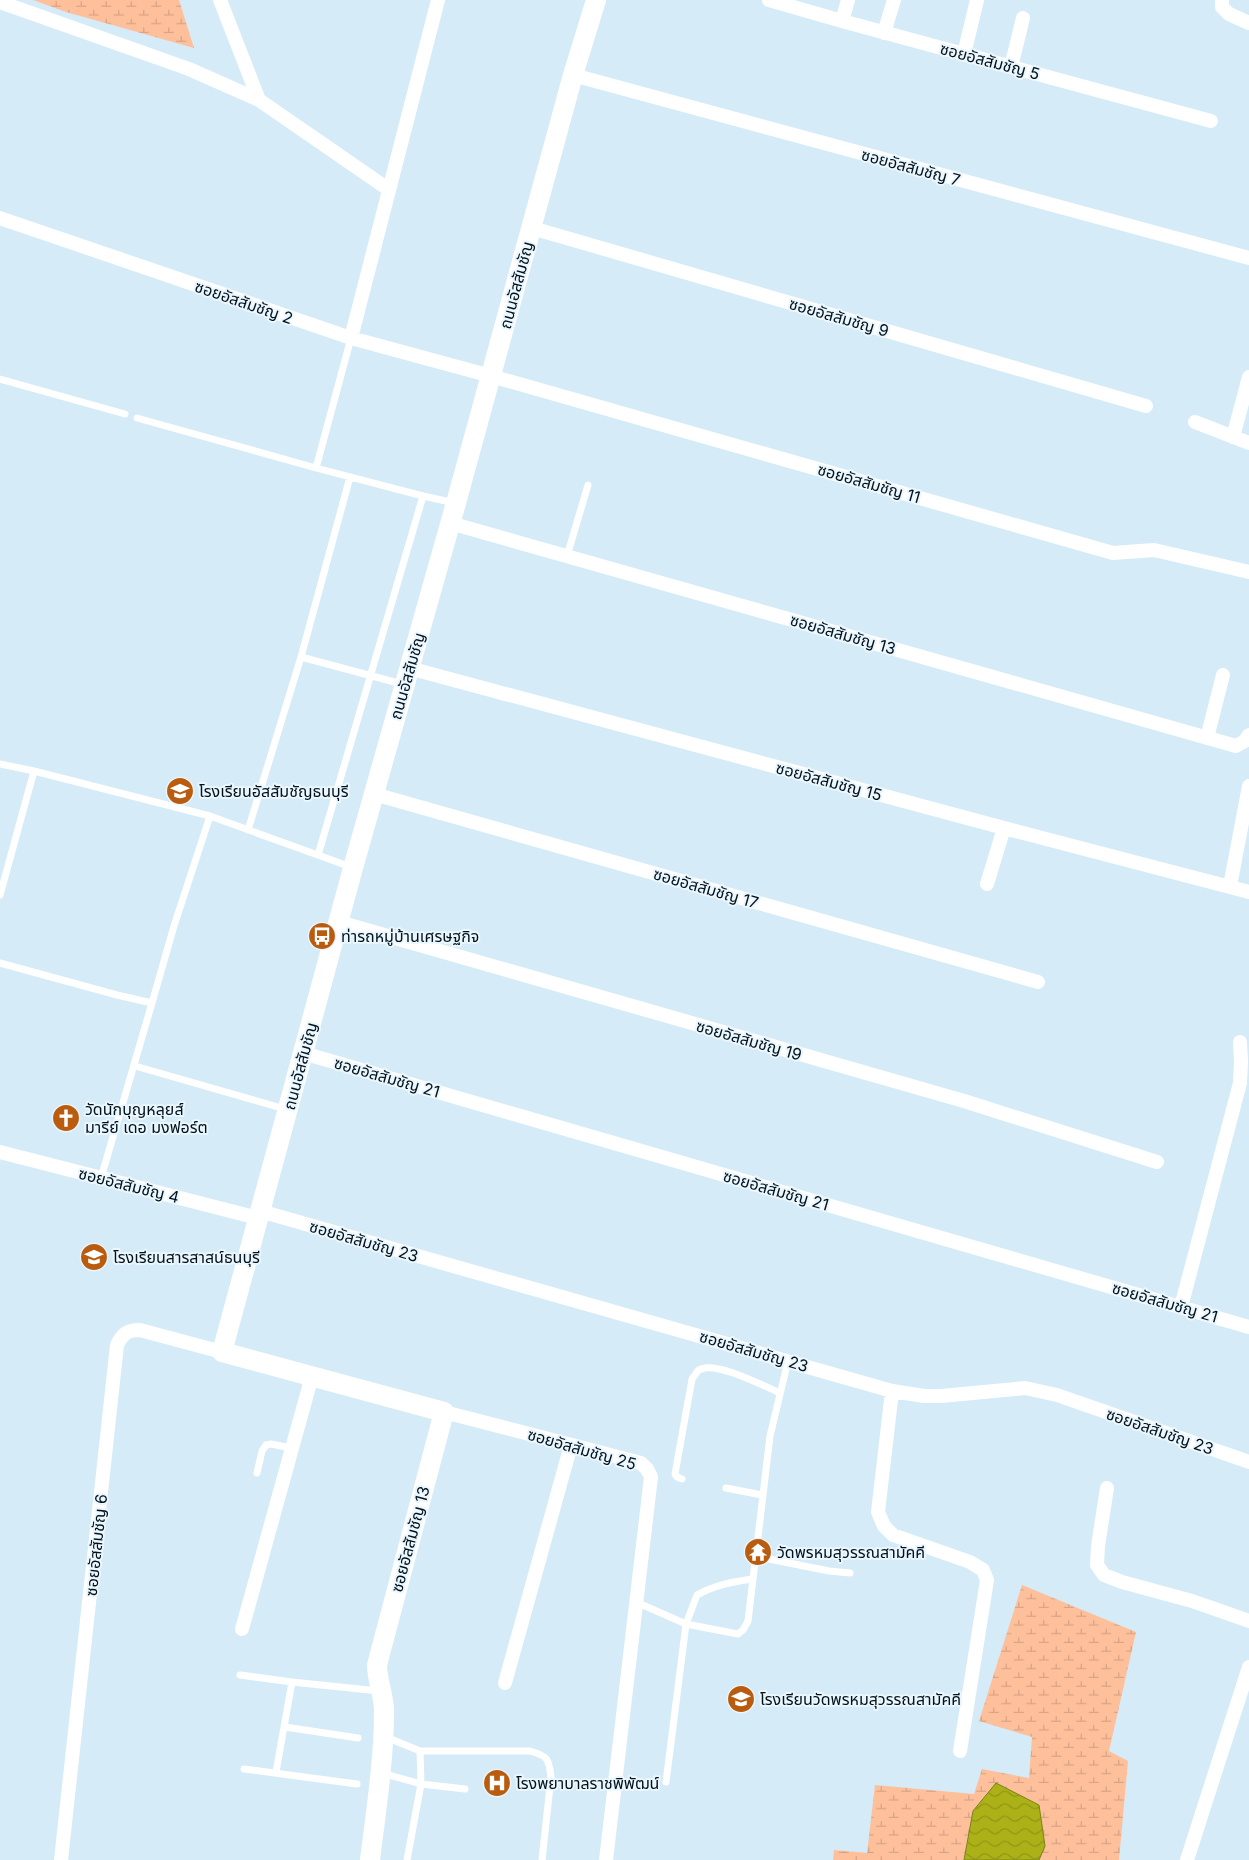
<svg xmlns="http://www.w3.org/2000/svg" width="1249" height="1860" viewBox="0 0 1249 1860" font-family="Inter,'Noto Sans Thai',sans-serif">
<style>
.wetland{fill:url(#wetland-marsh)}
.water{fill:url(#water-waves);stroke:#78821a}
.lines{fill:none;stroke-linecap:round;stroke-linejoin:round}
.lane{stroke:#fff;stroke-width:7}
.street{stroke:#fff;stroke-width:14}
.secondary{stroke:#fff;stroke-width:20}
.labels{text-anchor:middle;stroke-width:4;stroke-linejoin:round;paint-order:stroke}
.street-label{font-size:16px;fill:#00131d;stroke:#ebf6fd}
.poi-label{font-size:16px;fill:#00131d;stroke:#ebf6fd;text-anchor:start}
</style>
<defs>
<pattern id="wetland-marsh" width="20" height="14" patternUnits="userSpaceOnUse" patternTransform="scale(1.25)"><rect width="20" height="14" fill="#fec09b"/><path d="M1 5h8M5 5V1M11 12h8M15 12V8" fill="none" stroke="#d8a485"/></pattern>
<pattern id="water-waves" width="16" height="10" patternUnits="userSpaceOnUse" patternTransform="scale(1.25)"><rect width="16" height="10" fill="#acb118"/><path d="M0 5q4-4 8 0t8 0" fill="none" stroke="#929716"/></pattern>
</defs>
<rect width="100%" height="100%" fill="#d5ebf7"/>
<!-- wetland -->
<path class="wetland" d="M33,0h146l15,48 -128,-36z
M1022,1585l114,47 -27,119 19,10 -9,99h-80l6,-14 -72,-35 -9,49h-131l1,-10 33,3 8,-68 99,9 8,-25 47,9 3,-41 -53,-16z"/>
<!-- water -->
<path class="water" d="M996,1783l43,22 6,41 -6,14h-75l9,-49z"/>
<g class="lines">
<!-- lane -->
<path class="lane" d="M0,379l125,35
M137,418l179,50 107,28 -105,359
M316,468l35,-130
M423,496l32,7
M567,556l21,-71
M301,657l101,27
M0,764l34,7 176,45
M248,830l53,-173 49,-180
M0,895l34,-124
M0,963l117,32 35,8 22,-77 36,-110 141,51
M135,1066l150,43
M101,1178l51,-175
M257,1473l5,-22 4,-6 5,-1 20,4
M682,1479l-5,-2 -2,-3 17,-95c2,-2 4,-7 7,-9 15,-10 65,16 81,23
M726,1488l36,7
M754,1556l75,15 21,2
M636,1602l50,22 52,10 5,-4 5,-9 22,-185 18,-75
M240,1675l52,7
M285,1727l73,11
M386,1737l34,14 1,33 -14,76
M420,1751h110c18,5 19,8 21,26l-9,83
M244,1769l113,15
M276,1772l16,-90 87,9
M382,1773l39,11 44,5
M666,1782l20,-158 11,-29c18,-10 35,-13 55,-16"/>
<!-- street -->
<path class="street" d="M220,0l39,100
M769,0l73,21 369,100
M1222,0v7l7,7 20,9
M0,2l189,67 70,31 129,89
M842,21l6,-21
M884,33l10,-33
M964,54l13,-54
M1011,67l12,-49
M573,75l676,183
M0,218l351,120 140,38 622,177 41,-3 95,22
M532,228l614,178
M351,338l87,-338
M1195,422l54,21
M1233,437l16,-60
M450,523l786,223 9,-5 4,-6
M409,668l595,160 245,64
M1207,738l16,-63
M374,794l664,188
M987,884l17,-56
M1230,886l19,-100
M339,922l625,179 193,61
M303,1053l946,274
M0,1152l258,66
M260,1211l632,180 32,5h17l84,-8 32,7 192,67
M1181,1307l59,-224 1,-21 -1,-20
M892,1391l-14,121 6,14 9,9 77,27 13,8 4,10 -27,171
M444,1412l197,51 6,6 4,8 -45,383
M1107,1488l-9,58 -1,19 7,10 18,7 70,19 57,20
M242,1629l70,-253
M505,1683l66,-238
M61,1860l56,-515c6,-12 11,-15 23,-15l82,22
M1187,1860l62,-193"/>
<!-- secondary -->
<path class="secondary" d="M370,1860c6,-49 14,-100 14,-149 0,-16 -7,-30 -7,-46l67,-253 -222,-60 131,-484 103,-365 117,-428 23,-75"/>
</g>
<!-- icons -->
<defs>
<g id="school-disc" transform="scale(1.4375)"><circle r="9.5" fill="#ba5c0f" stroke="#ebf6fd"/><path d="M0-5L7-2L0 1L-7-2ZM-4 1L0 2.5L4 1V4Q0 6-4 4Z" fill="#fff"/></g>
<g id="bus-disc" transform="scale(1.4375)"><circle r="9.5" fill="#ba5c0f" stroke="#ebf6fd"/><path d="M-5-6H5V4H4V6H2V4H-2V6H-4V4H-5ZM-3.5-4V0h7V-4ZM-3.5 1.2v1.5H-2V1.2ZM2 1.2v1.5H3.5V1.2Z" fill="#fff"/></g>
<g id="church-disc" transform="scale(1.4375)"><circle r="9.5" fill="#ba5c0f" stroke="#ebf6fd"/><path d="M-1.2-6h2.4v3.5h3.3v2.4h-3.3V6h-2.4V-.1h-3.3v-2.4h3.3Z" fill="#fff"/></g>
<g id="temple-disc" transform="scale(1.4375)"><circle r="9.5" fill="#ba5c0f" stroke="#ebf6fd"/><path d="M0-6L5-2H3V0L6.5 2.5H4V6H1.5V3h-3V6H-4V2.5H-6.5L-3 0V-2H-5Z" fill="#fff"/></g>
<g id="hospital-disc" transform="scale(1.4375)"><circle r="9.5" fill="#ba5c0f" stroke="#ebf6fd"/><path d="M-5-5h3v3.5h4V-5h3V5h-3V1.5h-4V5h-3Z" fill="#fff"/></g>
</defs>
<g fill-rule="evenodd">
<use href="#school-disc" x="180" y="791"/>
<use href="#bus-disc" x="322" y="936"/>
<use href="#church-disc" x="66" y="1118"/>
<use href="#school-disc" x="94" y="1257"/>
<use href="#temple-disc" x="758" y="1552"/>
<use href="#school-disc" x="741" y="1699"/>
<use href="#hospital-disc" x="497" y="1783"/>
</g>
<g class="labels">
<!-- street labels -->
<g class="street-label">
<text transform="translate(990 61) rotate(15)" y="6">ซอยอัสสัมชัญ 5</text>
<text transform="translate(911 167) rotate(15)" y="6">ซอยอัสสัมชัญ 7</text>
<text transform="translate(516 285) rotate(-75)" y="6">ถนนอัสสัมชัญ</text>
<text transform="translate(244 302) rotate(19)" y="6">ซอยอัสสัมชัญ 2</text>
<text transform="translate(839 317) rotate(16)" y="6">ซอยอัสสัมชัญ 9</text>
<text transform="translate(869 483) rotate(16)" y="6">ซอยอัสสัมชัญ 11</text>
<text transform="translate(843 634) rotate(16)" y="6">ซอยอัสสัมชัญ 13</text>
<text transform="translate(407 676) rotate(-74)" y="6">ถนนอัสสัมชัญ</text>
<text transform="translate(829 781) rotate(15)" y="6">ซอยอัสสัมชัญ 15</text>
<text transform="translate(706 888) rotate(16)" y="6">ซอยอัสสัมชัญ 17</text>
<text transform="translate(749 1040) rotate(16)" y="6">ซอยอัสสัมชัญ 19</text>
<text transform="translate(300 1066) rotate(-75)" y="6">ถนนอัสสัมชัญ</text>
<text transform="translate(387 1077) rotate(16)" y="6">ซอยอัสสัมชัญ 21</text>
<text transform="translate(129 1185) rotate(14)" y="6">ซอยอัสสัมชัญ 4</text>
<text transform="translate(776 1190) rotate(16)" y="6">ซอยอัสสัมชัญ 21</text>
<text transform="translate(364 1241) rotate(16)" y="6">ซอยอัสสัมชัญ 23</text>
<text transform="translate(1165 1302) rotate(16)" y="6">ซอยอัสสัมชัญ 21</text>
<text transform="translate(754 1351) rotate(16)" y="6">ซอยอัสสัมชัญ 23</text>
<text transform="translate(1160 1431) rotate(19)" y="6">ซอยอัสสัมชัญ 23</text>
<text transform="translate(582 1449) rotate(16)" y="6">ซอยอัสสัมชัญ 25</text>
<text transform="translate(410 1539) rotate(-75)" y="6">ซอยอัสสัมชัญ 13</text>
<text transform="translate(96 1545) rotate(-84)" y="6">ซอยอัสสัมชัญ 6</text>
</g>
<!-- poi labels -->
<g class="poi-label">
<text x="199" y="797">โรงเรียนอัสสัมชัญธนบุรี</text>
<text x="341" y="942">ท่ารถหมู่บ้านเศรษฐกิจ</text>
<text x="85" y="1115">วัดนักบุญหลุยส์<tspan x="85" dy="18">มารีย์ เดอ มงฟอร์ต</tspan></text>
<text x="113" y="1263">โรงเรียนสารสาสน์ธนบุรี</text>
<text x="777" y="1558">วัดพรหมสุวรรณสามัคคี</text>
<text x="760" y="1705">โรงเรียนวัดพรหมสุวรรณสามัคคี</text>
<text x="516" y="1789">โรงพยาบาลราชพิพัฒน์</text>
</g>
</g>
</svg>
